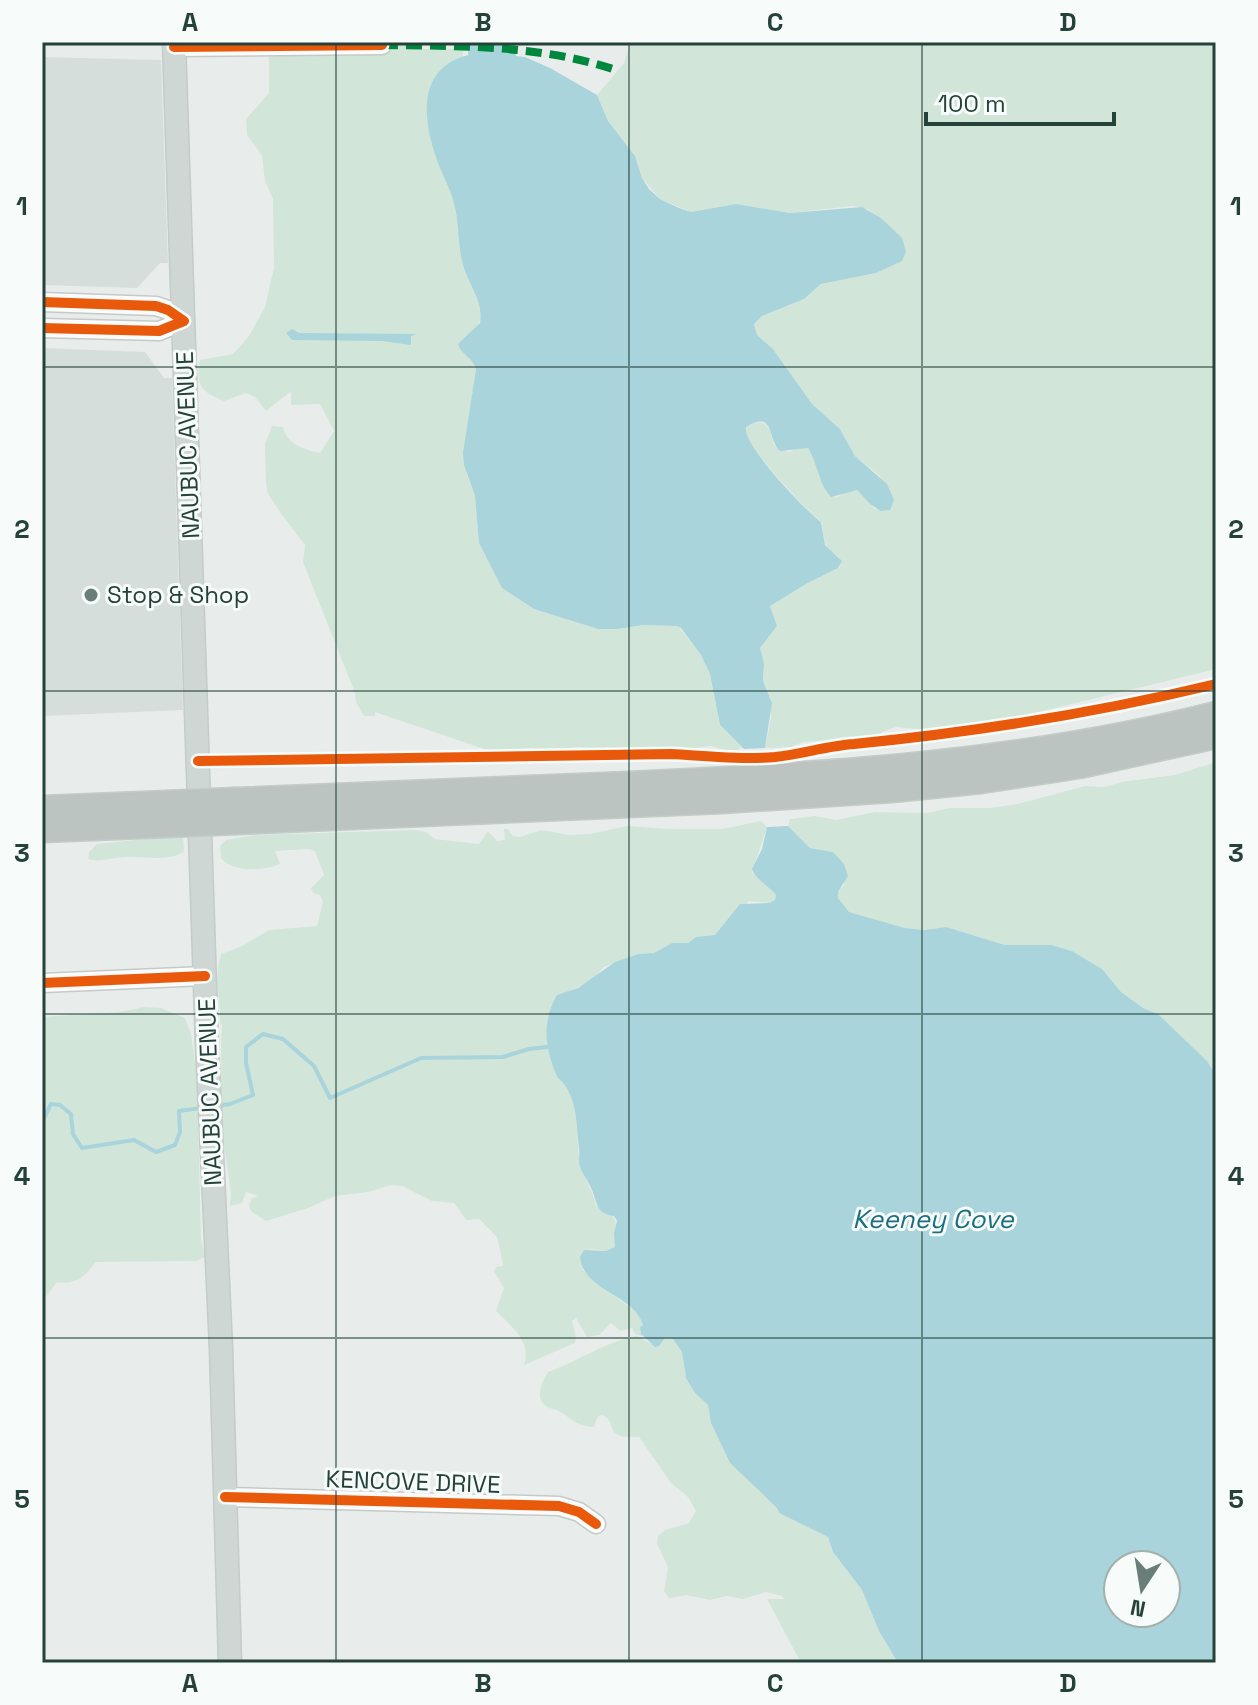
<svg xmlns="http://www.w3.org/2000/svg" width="1258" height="1705" viewBox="0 0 1258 1705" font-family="'Space Grotesk',sans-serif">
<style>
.built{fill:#d6dedb}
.green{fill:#d1e6d8}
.water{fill:#a9d4db;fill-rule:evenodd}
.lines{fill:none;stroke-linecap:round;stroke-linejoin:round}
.stream{stroke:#a9d4db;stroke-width:4}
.minor-casing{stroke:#c5cac8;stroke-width:21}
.major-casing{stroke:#c3ccc9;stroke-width:25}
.highway-casing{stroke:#c3ccc9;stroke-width:29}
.minor{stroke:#fcfcfc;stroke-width:18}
.major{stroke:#cfd7d5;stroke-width:22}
.highway{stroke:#bcc4c2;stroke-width:26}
.highway-bridge-casing{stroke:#c3ccc9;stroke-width:29;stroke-linecap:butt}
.highway-bridge{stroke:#bcc4c2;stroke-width:26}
.quiet{stroke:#00873e;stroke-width:8;stroke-dasharray:16 8;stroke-linecap:butt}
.cycleway-casing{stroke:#f7fbf9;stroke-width:15}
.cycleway{stroke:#e8590c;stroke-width:10}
.grid{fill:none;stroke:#24423a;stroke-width:2;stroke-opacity:0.55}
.poi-dot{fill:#697e78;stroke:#f7fbf9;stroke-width:3}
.labels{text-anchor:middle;stroke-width:6;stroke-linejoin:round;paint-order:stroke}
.street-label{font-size:24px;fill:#24423a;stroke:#f7fbf9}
.poi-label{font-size:24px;fill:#24423a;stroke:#f7fbf9;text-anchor:start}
.water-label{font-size:26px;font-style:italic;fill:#1c6f80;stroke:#f7fbf9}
.neatline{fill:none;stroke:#24423a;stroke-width:3}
.grid-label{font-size:26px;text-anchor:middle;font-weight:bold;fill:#24423a}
</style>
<rect width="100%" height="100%" fill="#e8edeb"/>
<!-- built -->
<path class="built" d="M42,57l119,3 7,203h-8l-23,25 -95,-3z
M42,348l103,4 19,26h8l11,332 -141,6z"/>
<!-- green -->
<path class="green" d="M329,42h92l2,7h40l-1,211 16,40 3,19 -6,10 1,40 -11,76 1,27 9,24 4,47 23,45 32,21 64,20h20l25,-4 35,1 23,29 9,19 10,52 22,21 -9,6 -22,-7 -55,6h-44l-32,-5 -39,3 -8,-2 -40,4 -118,-40v4h-11l-8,-14 -1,-9 -52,-131 2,-17 -23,-30 -14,-21 -2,-9 -1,-41 7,-18 11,1c4,18 21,22 37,26l14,-22 -14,-27 -29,1v-14l-25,20 -11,-14 -9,-4 -22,8c-23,-9 -29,-16 -24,-41l33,-6 16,-18 16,-29 9,-39 -1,-69 -8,-18 -3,-25 -15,-21 -1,-16 23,-26v-42z
M631,42h585v627l-223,54 -58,8 -39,-4 -14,5 -10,10 -5,1 -23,-4 -41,3 -12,5 -26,1 6,-30v-19l-8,-18 1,-9 -4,-24 17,-22 -7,-20 36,-22 34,-17 -1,-10c-16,-11 -15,-16 -17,-35 -13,-9 -76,-76 -77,-89 0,-2 1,-4 1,-6 19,-12 25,0 28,18l15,7 11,-5 8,1 8,15 3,14 17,21 8,-6 13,-2 19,20 4,-34 -25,-20 -15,-27 -28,-25 -39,-55 -16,-14 -3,-11 8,-8 42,-17 17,-15 55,-11 25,-12 -20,-43 -14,-9 -14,-3 -63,7 -54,-9 -45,8 -31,-13 -18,-21 -7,-22 -27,-35 -11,-26 27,-32z
M1216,762v313l-9,-14 -49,-47 -15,-6 -22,-16 -19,-23 -30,-18 -21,-6h-46l-59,-18 -21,3 -20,-2 -56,-16 -11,-14v-6l6,-7v-21l-11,-12 -23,-4 -22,-22 2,-7 25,-3 21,4 39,-8 52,1 23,-5h40l28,-4 67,-18 20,1 16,-5 54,-7z
M761,821l6,6 -15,45 24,23 -1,5 -6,3 -20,-2 -34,34 -19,2 -8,6h-16l-18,10 -16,1 -34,13 -11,12 -21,11 -24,26 -1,31 11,31c22,19 18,53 21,79 2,17 14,32 17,49 27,14 18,12 19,41l-9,4 -17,-2 -6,21 17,16 40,28 3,11 -3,2 2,9 -7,-2 -3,-6 -12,3 -9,-8 -12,12 -12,2 -11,-19 -4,3 4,16 -1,6 -51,22c8,-23 -13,-39 -28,-54l8,-23 -10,-17 2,-4 7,-1v-3l-6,-26 -18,-18 -13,1 -12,-17 -22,-2 -30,-15 -11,-1 -23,7 -33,4 -27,12 -42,13 -14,-9 -3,-6 2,-7 7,-3 -12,-4 -4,11 -12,3 1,-13 -11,-77 -4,-4c8,-29 4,-57 6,-87l-2,-2c1,-27 -7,-41 1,-69l21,-8 27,-16 48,-4 6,-24 -3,-7 -7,-2 -2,-5 13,-13 -9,-24 -7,-2 -33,2 5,13c-17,7 -47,9 -59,-6l-1,-12 6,-6 28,-5 161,-5 11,2 9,7 44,5 9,-13 9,10 8,-1 -1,-11h4l5,7 7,1 22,-7 27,5 21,-1 37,-8 41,3h54z
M175,836l8,1 1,15c-19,10 -36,4 -57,5 -13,0 -26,6 -39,2l1,-7 8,-8z
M144,1007l17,1 24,10 6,16 6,43 4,162 4,18 -9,4 -101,1c-9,15 -20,23 -38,20l-11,15 -4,-1v-279l78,-5z
M637,1336l20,11 8,-9 8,1 9,13 3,22 10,19 13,12 3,18 19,40 47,45 2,5 49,24 5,15 29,38 17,41 19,32h-97l-34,-64h18l-3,-3 -16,-4 -23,7 -17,-3 -16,4 -24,-5 -17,3 -5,-7 4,-24 -11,-23 1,-8 7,-6 24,-7 7,-12 -8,-14 -17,-14 -32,-46h-16l-9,-4 -5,-13 -6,-5 -5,1 -4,11c-19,-1 -20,-7 -35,-16 -3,-2 -8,-2 -12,-4 -13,-8 -5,-26 1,-35 31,-11 56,-30 89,-36z"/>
<!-- water -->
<path class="water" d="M469,42h95h-47l-1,14 9,1 25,11 47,27 11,26 27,35 7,22 7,11 11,10 19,9 12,4 45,-8 54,9 72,-6 19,11 21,20 4,14 -4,9 -26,12 -55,11 -17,15 -42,17 -8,8 3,11 16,14 39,55 28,25 15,27 32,28 7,16 -4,10 -9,1 -11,-7 -13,-14 -26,7c-13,-14 -13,-33 -23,-49l-28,3c-13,-12 -5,-42 -34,-24 -4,18 59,83 75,95l4,23 17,16 -4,7 -32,16 -36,22 7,20 -17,22 4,16 -1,17 9,22 -7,45 -21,1 -24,-24 -10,-51 -9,-19 -20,-27 -4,-2 -34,-1 -25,4h-20l-64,-20 -32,-21 -23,-45 -4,-47 -11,-31 -1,-12 13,-84c-3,-12 -15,-14 -18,-25l22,-21c3,-20 -8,-34 -15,-52 -8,-22 -5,-46 -11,-68 -4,-16 -13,-30 -18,-46 -14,-41 -18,-89 32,-102z
M292,329l7,4 118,1 -6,2v9l-29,-4 -90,-1 -6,-7z
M788,826l22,22 23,4 11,12 4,12 -10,16v6l11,14 56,16 20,2 21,-3 59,18h46l21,6 30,18 19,23 22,16 15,6 49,47 9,14v588h-318l-19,-32 -17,-41 -29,-38 -5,-15 -49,-24 -2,-5 -47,-45 -19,-40 -3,-18 -13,-12 -9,-15 -4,-26 -9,-13 -8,-1 -6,8 -4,1 -14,-13 -1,-7 3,-2c-9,-31 -59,-33 -63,-68l4,-7 22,1 9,-4 -1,-14 3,-12 -3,-5c-18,-3 -16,-11 -22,-26 -3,-8 -9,-15 -12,-23 -2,-6 0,-12 -1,-19 -3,-23 -1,-53 -21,-70 -13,-27 -17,-56 -1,-83l21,-7 37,-26 23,-8 16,-1 18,-10h16l8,-6 19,-2 25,-31 29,-1 6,-3 1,-5c-7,-9 -21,-16 -24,-26l10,-20 5,-22zM1118,1565h48v48h-48z"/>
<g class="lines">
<!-- stream -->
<path class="stream" d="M217,1106l13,-2 23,-9 -7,-32v-16l17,-13 20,5 31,27 16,32 91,-40 82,-1 26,-8 18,-2
M42,1122l9,-18 9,1 11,9 2,20 9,14 52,-8 22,12 19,-7 5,-13 -1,-21 22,-3"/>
<!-- minor casing -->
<g class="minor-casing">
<path id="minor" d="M174,47l208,-2
M42,302l114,4 12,4 16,11 -25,10 -117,-3
M42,983l163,-7
M225,1497l334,9 20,6 17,12"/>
</g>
<!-- major casing -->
<g class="major-casing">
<path id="major" d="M174,42l33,1004 14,302 9,315"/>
</g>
<!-- highway casing -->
<g class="highway-casing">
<path id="highway" d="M235,801c131,-5 262,-11 393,-16 199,-9 395,-21 588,-70
M42,809l125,-5
M236,821l486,-21 170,-11 89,-9 98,-15 137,-30
M42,829l126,-5"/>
</g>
<!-- minor -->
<use href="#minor" class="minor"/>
<!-- major -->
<use href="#major" class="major"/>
<!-- highway -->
<use href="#highway" class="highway"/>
<!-- highway-bridge casing -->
<g class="highway-bridge-casing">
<path id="highway-bridge" d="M167,804l68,-3
M168,824l68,-3"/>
</g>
<!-- highway-bridge -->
<use href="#highway-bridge" class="highway-bridge"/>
<!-- quiet -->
<path class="quiet" d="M382,45c80,1 161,0 237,26"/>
<!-- cycleway casing -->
<g class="cycleway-casing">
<path id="cycleway" d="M174,47l208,-2
M42,302l114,4 12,4 16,11 -25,10 -117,-3
M198,761l473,-7c35,2 70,6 104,3 27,-3 52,-11 79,-13 122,-12 242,-31 362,-60
M42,983l163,-7
M225,1497l334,9 20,6 17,12"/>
</g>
<!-- cycleway -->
<use href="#cycleway" class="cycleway"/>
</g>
<!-- grid -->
<path class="grid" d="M336,42v1621M629,42v1621M922,42v1621M42,367h1174M42,691h1174M42,1014h1174M42,1338h1174"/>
<!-- markers -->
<circle class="poi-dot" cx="91" cy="595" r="8"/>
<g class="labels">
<!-- street labels -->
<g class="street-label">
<text transform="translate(188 445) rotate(-92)" y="8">NAUBUC AVENUE</text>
<text transform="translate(210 1092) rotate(-92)" y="8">NAUBUC AVENUE</text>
<text transform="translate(413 1482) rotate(2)" y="8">KENCOVE DRIVE</text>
</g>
<!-- poi labels -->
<g class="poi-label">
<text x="107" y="603">Stop &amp; Shop</text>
</g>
<!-- water labels -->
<g class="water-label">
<text x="933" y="1228">Keeney Cove</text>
</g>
</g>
<!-- border -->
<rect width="1258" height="1705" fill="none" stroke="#f7fbf9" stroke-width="88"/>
<!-- north arrow -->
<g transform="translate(1142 1589) rotate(192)"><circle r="38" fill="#f7fbf9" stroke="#a3b1ad" stroke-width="2"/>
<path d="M0-6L14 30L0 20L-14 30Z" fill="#697e78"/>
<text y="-12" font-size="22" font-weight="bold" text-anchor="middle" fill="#24423a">N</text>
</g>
<!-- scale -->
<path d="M926 112v12h188v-12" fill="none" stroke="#24423a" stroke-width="4"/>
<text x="938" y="112" font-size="24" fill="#24423a" stroke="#f7fbf9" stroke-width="6" paint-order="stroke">100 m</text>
<rect x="44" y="44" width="1170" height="1617" class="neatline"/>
<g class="grid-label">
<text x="190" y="31">A</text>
<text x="483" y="31">B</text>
<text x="775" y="31">C</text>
<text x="1068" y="31">D</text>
<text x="22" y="215">1</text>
<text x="1236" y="215">1</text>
<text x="22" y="538">2</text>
<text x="1236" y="538">2</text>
<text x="22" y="862">3</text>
<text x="1236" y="862">3</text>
<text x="22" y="1185">4</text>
<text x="1236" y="1185">4</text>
<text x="22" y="1508">5</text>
<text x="1236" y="1508">5</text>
<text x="190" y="1692">A</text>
<text x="483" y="1692">B</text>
<text x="775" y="1692">C</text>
<text x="1068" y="1692">D</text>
</g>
</svg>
